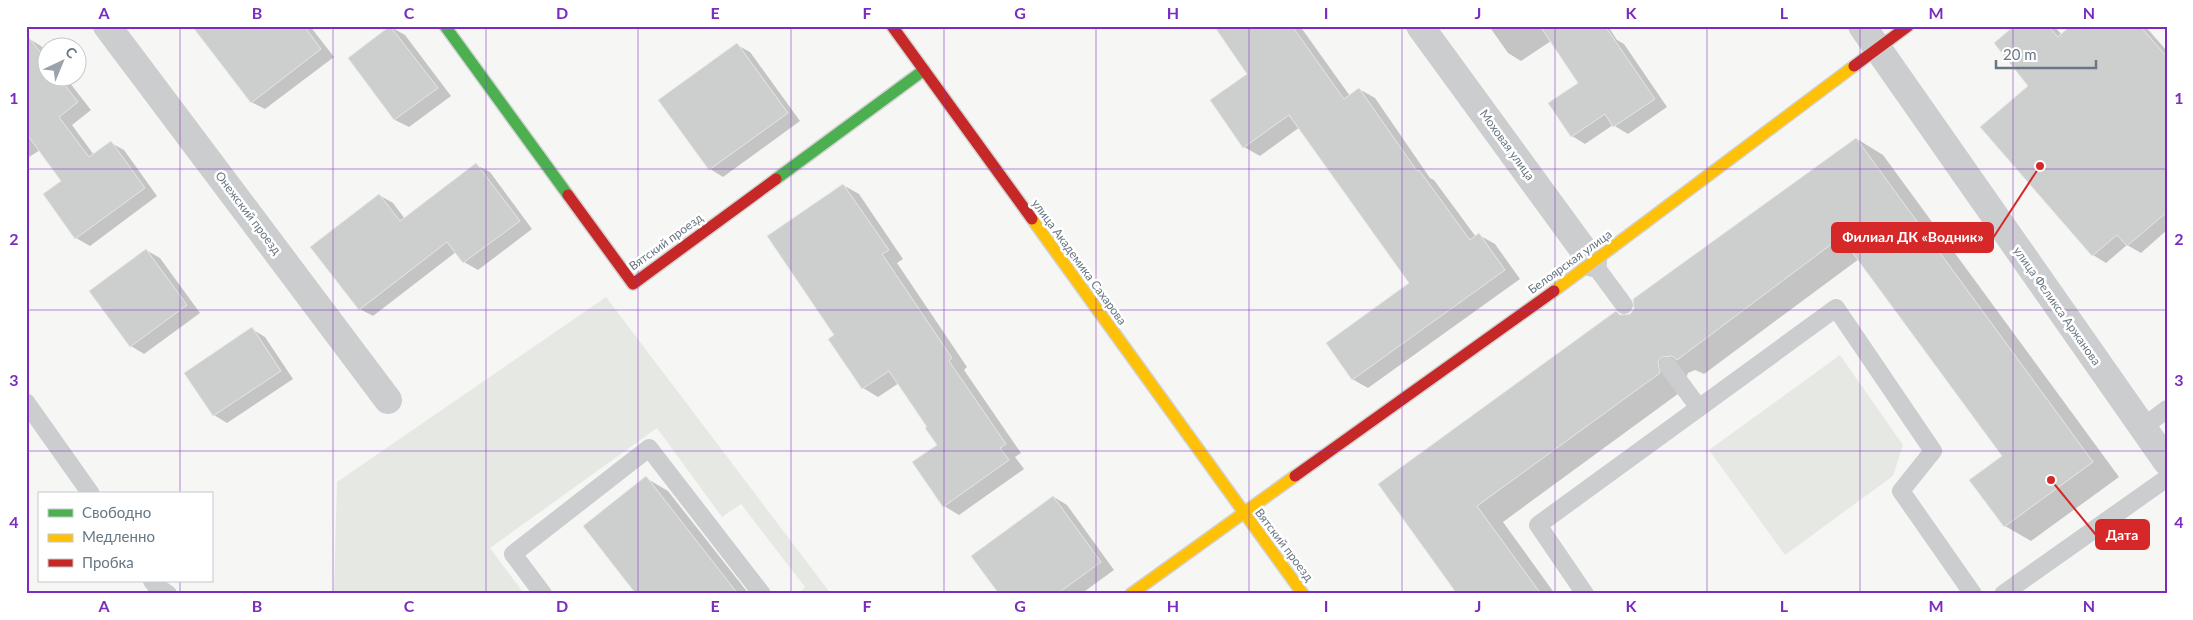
<svg xmlns="http://www.w3.org/2000/svg" width="2193" height="620" viewBox="0 0 2193 620" font-family="Lato,sans-serif">
<style>
.green{fill:#e6e9e3}
.shadow{fill:#0003}
.building{fill:#cdcfcf;stroke:#e6e6e4}
.lines{fill:none;stroke-linecap:round;stroke-linejoin:round}
.fast-casing{stroke:#d2d2d3;stroke-width:14}
.slow-casing{stroke:#d2d2d3;stroke-width:14}
.jam-casing{stroke:#d2d2d3;stroke-width:14}
.lane{stroke:#cccdce;stroke-width:18}
.street{stroke:#cccdce;stroke-width:28}
.fast{stroke:#4caf50;stroke-width:11}
.slow{stroke:#ffc107;stroke-width:11}
.jam{stroke:#c62828;stroke-width:11}
.grid{fill:none;stroke:#7b2cbf;stroke-width:1;stroke-opacity:0.55}
.labels{text-anchor:middle;stroke-width:5;stroke-linejoin:round;paint-order:stroke}
.street-label{font-size:12px;fill:#687783;stroke:#fff}
.leader{fill:none;stroke:#d62828;stroke-width:2}
.callout-dot{fill:#d62828;stroke:#fff;stroke-width:2}
.callout{fill:#d62828;stroke:#d62828;stroke-width:2}
.callout-label{font-size:14px;text-anchor:middle;font-weight:bold;fill:#fff}
.neatline{fill:none;stroke:#7b2cbf;stroke-width:2}
.grid-label{font-size:16px;text-anchor:middle;font-weight:bold;fill:#7b2cbf}
</style>
<rect width="100%" height="100%" fill="#f6f6f5"/>
<!-- green -->
<path class="green" d="M606,297l225,297h-33l7,-7 -64,-83 -19,13 -65,-89 -167,120 32,43 -4,3h-184l3,-112z
M1840,355l63,90 -10,31 -108,79 -76,-105z"/>
<!-- shadow -->
<path class="shadow" d="M208,26h102l24,31 -69,52 -14,-7z
M1215,26h85l50,70 9,-7 16,9 55,80 4,2 42,57 3,-2 16,9 25,35 -152,109 -16,-9 59,-95 -111,-157 -40,29 -16,-9 5,-73z
M1489,26h119l9,14 7,4 43,63 -39,27 -15,-9 -28,19 -13,-8 8,-53 -29,-42 -30,20 -13,-8z
M2016,26h38l8,9 10,-9h73l22,25v179l-26,23 -14,-8 -21,18 -13,-8 -111,-128 48,-41z
M391,27l14,8 46,61 -42,31 -14,-7 -45,-62z
M28,38l13,8 7,8v24h18l25,32 -19,15 22,30 17,-12 13,7 33,46 -67,50 -14,-8 -31,-44 18,-13 -23,-31 -14,9v-120z
M737,45l13,7 50,69 -77,56 -13,-8 -50,-69z
M1857,139l26,16 236,322 -88,64 -26,-15 -1,-70 -145,-197 -155,115 -9,-4 -7,3 -4,10 2,5 -183,134 52,72h-96l-80,-110 242,-168 10,-1z
M476,165l14,7 42,57 -54,41 -14,-8 -8,-10 -83,64 -13,-7 19,-114 14,8 12,16z
M843,185l16,9 44,65 -6,4 70,104 -3,3 57,83 -6,4 9,12 -65,46 -15,-9 -6,-61 -39,-62 -21,14 -15,-9 -27,-53z
M146,250l14,8 40,55 -56,41 -13,-8 -40,-55z
M252,329l13,8 28,42 -66,44 -13,-8z
M646,478l22,13 81,103h-111z
M1054,497l13,8 47,65 -33,24h-81z"/>
<!-- building -->
<path class="building" d="M192,26h112l17,23 -70,54z
M390,26l48,62 -44,32 -46,-62z
M1214,26h78l52,73 15,-11 58,83 2,-1 51,70 9,-7 26,37 -153,110 -26,-37 83,-60 -120,-168 -46,33 -33,-48 37,-26z
M1540,26h65l50,73 -42,28 -8,-13 -34,23 -23,-34 30,-20z
M2014,26h34l10,11 12,-11h70l27,31v155l-40,34 -10,-11 -25,21 -112,-129 48,-41 -34,-43z
M26,34l22,28v16h11l19,24 -19,15 30,40 22,-16 34,47 -70,51 -32,-45 18,-13 -35,-48z
M737,43l51,70 -79,57 -51,-70z
M1856,138l237,324 -89,65 -35,-47 33,-24 -161,-219 -164,123 -5,-4 -10,1 -4,5 2,11 -183,133 64,88h-84l-79,-110 238,-173 4,4 10,-1 4,-5 -1,-10z
M476,163l44,58 -57,42 -16,-21 -88,68 -49,-63 69,-53 21,27z
M843,184l46,66 -7,4 70,104 -3,3 57,83 -6,4 9,12 -66,47 -31,-45 25,-17 -12,-17 2,-1 -38,-56 -27,18 -34,-50 6,-4 -67,-99z
M146,249l41,56 -57,42 -41,-56z
M252,327l29,44 -68,45 -29,-43z
M646,476l92,118h-102l-53,-68z
M1053,496l48,66 -44,32h-58l-28,-38z"/>
<g class="lines">
<!-- fast casing -->
<g class="fast-casing">
<path id="fast" d="M445,26l123,169
M776,179l148,-109"/>
</g>
<!-- slow casing -->
<g class="slow-casing">
<path id="slow" d="M1032,219l271,375
M1554,291l300,-225
M1131,594l164,-118"/>
</g>
<!-- jam casing -->
<g class="jam-casing">
<path id="jam" d="M892,26l140,193
M1854,66l54,-40
M568,195l65,89 143,-105
M1295,476l259,-185"/>
</g>
<!-- lane -->
<path class="lane" d="M1593,263l31,42
M1668,366l31,42
M26,402l65,92
M2142,428l25,-19
M152,581l4,5 12,8
M543,594l-30,-40 136,-106 113,146
M1585,594l-47,-69 298,-217 97,143 -32,40 72,103
M2003,594l164,-116"/>
<!-- street -->
<path class="street" d="M107,26l281,374
M1420,26l173,237
M1862,26l305,436"/>
<!-- fast -->
<use href="#fast" class="fast"/>
<!-- slow -->
<use href="#slow" class="slow"/>
<!-- jam -->
<use href="#jam" class="jam"/>
</g>
<!-- grid -->
<path class="grid" d="M180,26v468M333,26v568M486,26v568M638,26v568M791,26v568M944,26v568M1096,26v568M1249,26v568M1402,26v568M1555,26v568M1707,26v568M1860,26v568M2013,26v568M26,169h2141M26,310h2141M26,451h2141M180,581v13"/>
<g class="labels">
<!-- street labels -->
<g class="street-label">
<text transform="translate(1507 145) rotate(54)" y="4">Моховая улица</text>
<text transform="translate(248 213) rotate(53)" y="4">Онежский проезд</text>
<text transform="translate(666 242) rotate(-36)" y="4">Вятский проезд</text>
<text transform="translate(1079 262) rotate(54)" y="4">улица Академика Сахарова</text>
<text transform="translate(1570 262) rotate(-36)" y="4">Белоярская улица</text>
<text transform="translate(2057 306) rotate(55)" y="4">улица Феликса Аржанова</text>
<text transform="translate(1284 545) rotate(53)" y="4">Вятский проезд</text>
</g>
</g>
<!-- callouts -->
<path class="leader" d="M2040 166L1993 238M2051 480L2096 535"/>
<g class="callout-dot">
<circle cx="2040" cy="166" r="5"/>
<circle cx="2051" cy="480" r="5"/>
</g>
<g class="callout">
<rect x="1832" y="223" width="161" height="29" rx="5"/>
<rect x="2096" y="520" width="53" height="29" rx="5"/>
</g>
<g class="callout-label">
<text x="1913" y="242">Филиал ДК «Водник»</text>
<text x="2122" y="540">Дата</text>
</g>
<!-- border -->
<rect width="2193" height="620" fill="none" stroke="#ffffff" stroke-width="55"/>
<!-- legend -->
<rect x="38" y="492" width="175" height="90" fill="#ffffff" stroke="#c3c9cd"/>
<rect x="48" y="509" width="25" height="8" fill="#4caf50" stroke="#c3c9cd"/>
<text x="82" y="518" font-size="15" fill="#687783">Свободно</text>
<rect x="48" y="534" width="25" height="8" fill="#ffc107" stroke="#c3c9cd"/>
<text x="82" y="542" font-size="15" fill="#687783">Медленно</text>
<rect x="48" y="559" width="25" height="8" fill="#c62828" stroke="#c3c9cd"/>
<text x="82" y="568" font-size="15" fill="#687783">Пробка</text>
<!-- north arrow -->
<g transform="translate(62 62) rotate(44)"><circle r="24" fill="#ffffff" stroke="#c3c9cd"/>
<path d="M0-4L9 19L0 12L-9 19Z" fill="#9aa3ab"/>
<text y="-8" font-size="14" font-weight="bold" text-anchor="middle" fill="#687783">С</text>
</g>
<!-- scale -->
<path d="M1996 60v8h100v-8" fill="none" stroke="#687783" stroke-width="2.5"/>
<text x="2003" y="60" font-size="15" fill="#687783" stroke="#ffffff" stroke-width="4" paint-order="stroke">20 m</text>
<rect x="28" y="28" width="2138" height="564" class="neatline"/>
<g class="grid-label">
<text x="104" y="19">A</text>
<text x="257" y="19">B</text>
<text x="409" y="19">C</text>
<text x="562" y="19">D</text>
<text x="715" y="19">E</text>
<text x="867" y="19">F</text>
<text x="1020" y="19">G</text>
<text x="1173" y="19">H</text>
<text x="1326" y="19">I</text>
<text x="1478" y="19">J</text>
<text x="1631" y="19">K</text>
<text x="1784" y="19">L</text>
<text x="1936" y="19">M</text>
<text x="2089" y="19">N</text>
<text x="14" y="104">1</text>
<text x="2179" y="104">1</text>
<text x="14" y="245">2</text>
<text x="2179" y="245">2</text>
<text x="14" y="386">3</text>
<text x="2179" y="386">3</text>
<text x="14" y="528">4</text>
<text x="2179" y="528">4</text>
<text x="104" y="612">A</text>
<text x="257" y="612">B</text>
<text x="409" y="612">C</text>
<text x="562" y="612">D</text>
<text x="715" y="612">E</text>
<text x="867" y="612">F</text>
<text x="1020" y="612">G</text>
<text x="1173" y="612">H</text>
<text x="1326" y="612">I</text>
<text x="1478" y="612">J</text>
<text x="1631" y="612">K</text>
<text x="1784" y="612">L</text>
<text x="1936" y="612">M</text>
<text x="2089" y="612">N</text>
</g>
</svg>
